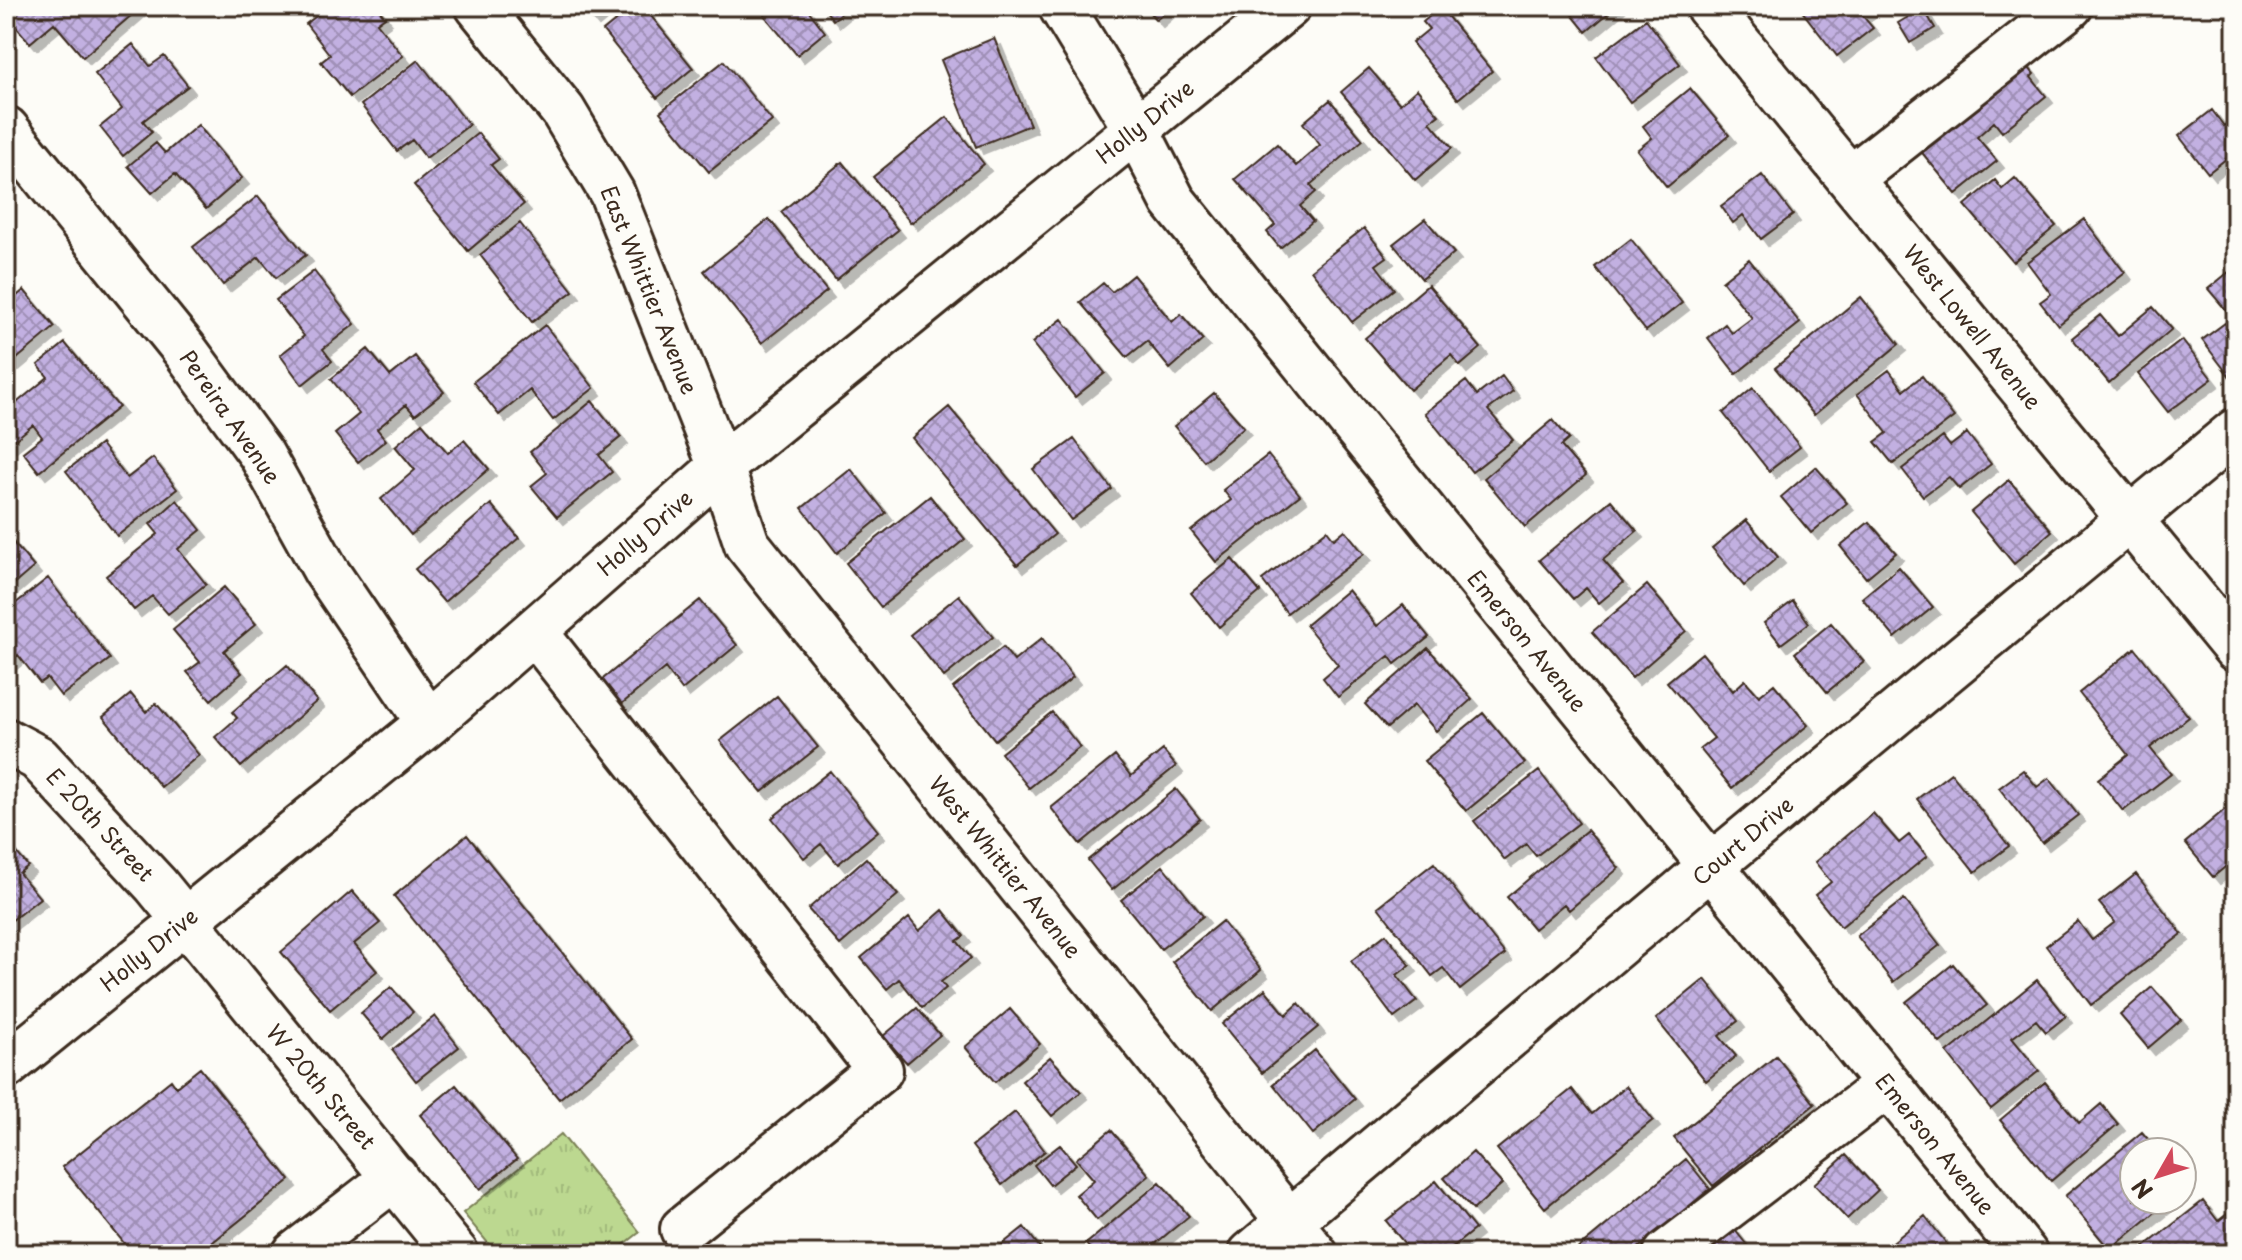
<svg xmlns="http://www.w3.org/2000/svg" width="2242" height="1260" viewBox="0 0 2242 1260" font-family="'Playpen Sans',sans-serif">
<style>
.grass{fill:url(#grass-tufts);stroke:#7c8157;stroke-width:2}
.building{fill:url(#building-cross-hatch);stroke:#3b2a1e;stroke-width:2;filter:url(#shadow)}
.lines{fill:none;stroke-linecap:round;stroke-linejoin:round}
.minor-casing{stroke:#3b2a1e;stroke-width:50}
.minor{stroke:#fdfcf7;stroke-width:44}
.labels{text-anchor:middle;stroke-width:6;stroke-linejoin:round;paint-order:stroke}
.street-label{font-size:22px;fill:#3b2a1e;stroke:#fdfcf7}
</style>
<defs>
<pattern id="grass-tufts" width="24" height="20" patternUnits="userSpaceOnUse" patternTransform="scale(2)"><rect width="24" height="20" fill="#bcd890"/><path d="M3 7l-1-3M5 7V3M7 7l1-3M15 17l-1-3M17 17v-4M19 17l1-3" fill="none" stroke="#a2ba7c"/></pattern>
<pattern id="building-cross-hatch" width="8" height="8" patternUnits="userSpaceOnUse" patternTransform="scale(2)"><rect width="8" height="8" fill="#c2b0e1"/><path d="M0 0l8 8M0 8l8-8" fill="none" stroke="#9f8fb6"/></pattern>
<filter id="shadow"><feDropShadow dx="7" dy="7" stdDeviation="0" flood-color="#0004"/></filter>
</defs>
<rect width="100%" height="100%" fill="#fdfcf7"/>
<filter id="ink" filterUnits="userSpaceOnUse"><feTurbulence type="fractalNoise" baseFrequency=".0125" numOctaves="2"/><feDisplacementMap in="SourceGraphic" scale="16" xChannelSelector="R" yChannelSelector="G"/><feConvolveMatrix kernelMatrix="1 2 1 2 8 2 1 2 1" color-interpolation-filters="sRGB"/></filter>
<g filter="url(#ink)">
<!-- grass -->
<path class="grass" d="M561,1134l79,98 -28,22h-115l-34,-41z"/>
<!-- building -->
<path class="building" d="M17,6h121l2,2 -57,49 -29,-34 -24,20 -24,-28z
M329,6h47l9,11 -8,6 26,33 -53,41 -29,-35 9,-7 -24,-31z
M581,6h27l-16,13z
M634,6h9l50,62 -36,30 -54,-67z
M775,6h30l20,26 -28,23 -33,-40z
M822,6h28l-17,14z
M1144,6h28l-16,14z
M1565,6h52l-31,26z
M1798,6h75l-11,9 11,13 -36,28z
M1440,7l52,64 -34,28 -46,-56 17,-14 -6,-7z
M1923,8l12,20 -25,15 -12,-20z
M1646,19l34,45 -50,38 -34,-45z
M994,38l36,87 -54,22 -35,-87z
M133,44l17,22 14,-10 24,30 -45,35 9,11 -29,24 -23,-29 22,-18 -27,-35z
M2015,51l19,23 -3,3 15,19 -44,36 -8,-10 -17,15 20,24 -41,33 -42,-51z
M418,60l51,65 -43,33 -14,-18 -15,11 -36,-46z
M724,61l48,60 -63,51 -49,-60z
M1369,68l31,36 17,-15 22,26 -9,7 22,26 -37,32 -74,-88z
M1690,88l39,47 -62,52 -30,-37 15,-12 -9,-12z
M1330,100l33,40 -53,45 6,7 -16,14 13,15 -33,27 -13,-16 8,-7 -40,-46 42,-35 19,22 24,-21 -17,-22z
M2212,110l12,16 8,-7 4,5v27l-28,22 -29,-37z
M947,117l37,47 -73,59 -38,-46z
M198,125l44,53 -36,31 -31,-35 -23,19 -24,-27 28,-23 9,10z
M478,133l21,26 -8,6 33,39 -56,47 -54,-66z
M842,162l56,68 -62,50 -55,-68z
M1762,175l31,40 -32,24 -18,-24 -10,8 -12,-17z
M2015,178l41,48 -43,36 -48,-57 30,-25 7,9z
M258,196l48,59 -30,23 -17,-21 -36,28 -30,-38z
M769,219l58,72 -65,52 -58,-72z
M1425,219l29,34 -32,26 -29,-35z
M2084,219l41,54 -67,52 -18,-23 11,-8 -24,-32z
M520,223l53,68 -41,31 -52,-67z
M1364,228l23,29 -11,8 18,24 -42,33 -41,-52z
M1631,239l51,64 -36,28 -51,-64z
M1749,259l51,64 -64,51 -28,-36 17,-14 7,9 20,-15 -30,-37z
M2236,266v56l-28,-33z
M314,271l41,53 -32,25 9,12 -30,24 -22,-30 24,-19 -28,-36z
M1133,275l39,47 9,-8 22,26 -33,29 -23,-28 -20,16 -47,-55 23,-19 9,9z
M1428,285l53,63 -21,18 -9,-11 -41,35 -45,-52z
M24,290l31,37 -49,41v-63z
M1861,297l38,47 -85,71 -39,-47z
M2153,307l19,22 -63,54 -37,-45 28,-23 18,21z
M1062,319l43,54 -30,24 -43,-54z
M2225,323l11,14v42l-3,2 -31,-41z
M545,325l49,63 -41,32 -23,-30 -31,25 -26,-33z
M2182,340l30,39 -44,33 -30,-38z
M65,343l54,64 -80,65 -16,-20 19,-15 -9,-12 -27,22v-39l2,2 40,-33 -10,-12z
M368,349l22,27 25,-20 29,36 -29,23 -9,-10 -29,24 9,11 -28,22 -23,-28 24,-20 -28,-35z
M1889,370l15,20 18,-14 32,41 -61,47 -18,-22 12,-9 -30,-39z
M1502,376l11,15 -25,19 25,30 -41,32 -47,-59 41,-32 11,14z
M1753,388l47,59 -31,24 -46,-58z
M1214,393l30,34 -40,34 -30,-35z
M592,401l29,36 -22,18 13,17 -55,45 -26,-31 16,-13 -17,-21z
M949,407l106,127 -38,31 -105,-127z
M1553,420l16,19 -8,7 25,29 -61,52 -41,-49z
M422,423l26,30 16,-13 25,29 -78,66 -30,-36 34,-29 -20,-24z
M1967,433l24,31 -32,25 -10,-12 -26,19 -21,-27 41,-32 7,9z
M1074,439l38,50 -41,31 -38,-51z
M101,444l26,34 26,-20 24,31 -60,47 -51,-65z
M1268,455l32,40 -84,67 -25,-31 40,-31 -8,-10z
M1816,467l31,36 -36,30 -30,-36z
M851,469l35,44 -49,40 -35,-45z
M2009,480l43,51 -38,33 -43,-52z
M930,496l35,43 -84,68 -35,-44z
M177,500l24,30 -23,19 28,35 -38,30 -16,-18 -18,14 -28,-34 52,-42 -8,-10z
M1611,500l26,31 -34,29 20,23 -24,20 -13,-15 -13,11 -34,-39z
M491,504l28,34 -75,64 -29,-33z
M1746,520l32,37 -34,29 -32,-38z
M1869,522l27,31 -30,25 -26,-32z
M1327,530l7,9 11,-9 19,24 -77,59 -25,-33z
M6,534l28,33 -28,24z
M1232,559l28,33 -41,35 -28,-34z
M1899,567l34,40 -38,31 -33,-40z
M48,578l62,81 -49,37 -14,-18 -7,5 -22,-28 -12,10v-54z
M1647,585l39,46 -54,47 -40,-46z
M224,587l32,37 -32,27 18,22 -31,27 -24,-28 13,-10 -27,-32z
M1348,590l29,36 26,-21 26,32 -34,27 -6,-8 -51,41 -15,-19 15,-13 -32,-40z
M959,595l34,42 -49,40 -34,-42z
M700,600l37,45 -55,45 -17,-22 -47,39 -20,-24z
M1793,601l16,22 -28,21 -17,-21z
M1831,623l33,39 -37,30 -32,-39z
M1042,638l31,39 -78,63 -42,-52 50,-41 11,14z
M1428,648l44,51 -36,32 -22,-26 -27,23 -22,-24z
M2135,648l54,69 -39,31 21,26 -48,37 -25,-32 30,-24 -49,-62z
M1702,653l31,38 12,-11 14,16 15,-12 34,41 -76,63 -32,-39 14,-11 -47,-56z
M287,665l30,36 -76,66 -26,-30 22,-19 -5,-6z
M131,694l15,18 10,-9 43,52 -38,32 -58,-70z
M777,696l41,51 -56,45 -42,-51z
M1052,712l28,35 -51,41 -28,-35z
M1483,713l42,50 -59,48 -42,-50z
M1163,750l13,16 -96,78 -29,-36 64,-52 16,20z
M2023,770l14,17 12,-9 29,37 -36,28 -43,-55z
M830,771l48,60 -40,33 -17,-20 -17,14 -32,-40z
M1539,771l40,52 -43,33 -10,-12 -21,16 -31,-39z
M1951,773l58,73 -34,26 -58,-73z
M1176,789l24,30 -88,71 -24,-30z
M2236,800v58l-23,19 -28,-34z
M1873,813l26,30 10,-8 18,21 -86,71 -26,-32 16,-13 -16,-20z
M1587,830l32,38 -50,42 -5,-6 -30,25 -27,-32z
M467,835l165,204 -73,60 -165,-203z
M6,840l22,26 -9,7 21,25 -34,27z
M866,858l32,37 -58,50 -32,-36z
M1434,863l71,91 -45,36 -17,-22 -11,8 -54,-69z
M1163,866l40,50 -42,33 -40,-49z
M2136,874l46,60 -91,71 -45,-59 32,-25 14,19 23,-18 -16,-19z
M352,891l28,32 -26,21 23,27 -47,39 -49,-58z
M1904,899l36,46 -47,37 -36,-46z
M943,910l21,26 -7,5 14,17 -30,24 5,6 -24,20 -23,-29 -12,10 -26,-31 48,-40 10,13z
M1222,921l39,49 -49,41 -40,-49z
M1386,934l24,31 -13,10 20,26 -23,17 -43,-57z
M1953,964l34,41 -47,38 -34,-41z
M1705,979l33,42 -19,15 17,20 -30,25 -50,-62z
M2037,980l29,36 -20,16 -10,-12 -24,18 27,33 -48,38 -44,-56z
M391,987l22,25 -30,27 -22,-26z
M2152,987l29,33 -33,28 -28,-33z
M1265,989l21,26 13,-12 19,24 -56,46 -40,-49z
M917,1008l23,27 -33,28 -24,-27z
M1010,1009l30,35 -45,38 -30,-35z
M435,1016l24,31 -43,34 -24,-31z
M1315,1050l40,49 -42,35 -40,-50z
M1776,1056l39,48 -102,82 -39,-48z
M1050,1057l31,35 -29,24 -30,-35z
M200,1068l90,112 -82,66 6,8h-104l14,-11 -62,-76 109,-87 5,7z
M2045,1082l34,41 22,-19 17,20 -67,57 -51,-61z
M456,1085l61,74 -37,30 -60,-74z
M1626,1086l27,34 -108,88 -48,-59 75,-60 20,25z
M1015,1112l30,39 -43,34 -30,-39z
M1111,1130l38,45 -52,45 -21,-25 18,-15 -18,-21z
M2142,1132l17,20h-25v48h36l-60,50 -45,-54z
M1060,1145l16,19 -26,21 -16,-20z
M1473,1152l29,32 -29,26 -29,-32z
M1846,1155l32,35 -31,29 -33,-35z
M1686,1159l24,30 -79,65h-54l-2,-3z
M1436,1181l39,48 -31,25h-31l-27,-33z
M1160,1182l29,34 -46,38h-49l-8,-10z
M2203,1201l15,20 18,-14v47h-9l-9,-11 -14,11h-63l-2,-3z
M1925,1216l30,38h-77z
M1731,1225l23,29h-59z
M1024,1227l21,27h-55z"/>
<g class="lines">
<!-- minor casing -->
<g class="minor-casing">
<path id="minor" d="M478,6l85,105 49,82 109,274 26,77 568,710
M1061,6l75,123 37,72 852,1053
M1708,6l528,643
M6,129l178,220 77,105 65,117 103,152
M1850,179l220,-173
M534,631l346,439 -197,159
M6,741l32,17 118,127 300,369
M6,1066l423,-343 292,-256 567,-461
M295,1254l100,-77
M1251,1254l459,-387 526,-436
M1666,1254l221,-169"/>
</g>
<!-- minor -->
<use href="#minor" class="minor"/>
</g>
</g>
<g class="labels">
<!-- street labels -->
<g class="street-label">
<text transform="translate(1145 122) rotate(-39)" y="8">Holly Drive</text>
<text transform="translate(649 290) rotate(68)" y="8">East Whittier Avenue</text>
<text transform="translate(1972 327) rotate(51)" y="8">West Lowell Avenue</text>
<text transform="translate(230 417) rotate(55)" y="8">Pereira Avenue</text>
<text transform="translate(645 533) rotate(-41)" y="8">Holly Drive</text>
<text transform="translate(1527 641) rotate(51)" y="8">Emerson Avenue</text>
<text transform="translate(100 825) rotate(47)" y="8">E 20th Street</text>
<text transform="translate(1743 841) rotate(-40)" y="8">Court Drive</text>
<text transform="translate(1005 867) rotate(51)" y="8">West Whittier Avenue</text>
<text transform="translate(149 950) rotate(-39)" y="8">Holly Drive</text>
<text transform="translate(321 1087) rotate(50)" y="8">W 20th Street</text>
<text transform="translate(1935 1144) rotate(51)" y="8">Emerson Avenue</text>
</g>
</g>
<!-- margin -->
<rect width="2242" height="1260" fill="none" stroke="#fdfcf7" stroke-width="32"/>
<rect x="16" y="16" width="2210" height="1228" fill="none" stroke="#3b2a1e" stroke-width="3" filter="url(#ink)"/>
<!-- north arrow -->
<g transform="translate(2158 1176) rotate(231)"><circle r="38" fill="#fdfcf7" stroke="#afa8a0" stroke-width="2"/>
<path d="M0-6L14 30L0 20L-14 30Z" fill="#d1495b"/>
<text y="-12" font-size="22" font-weight="bold" text-anchor="middle" fill="#3b2a1e">N</text>
</g>
</svg>
